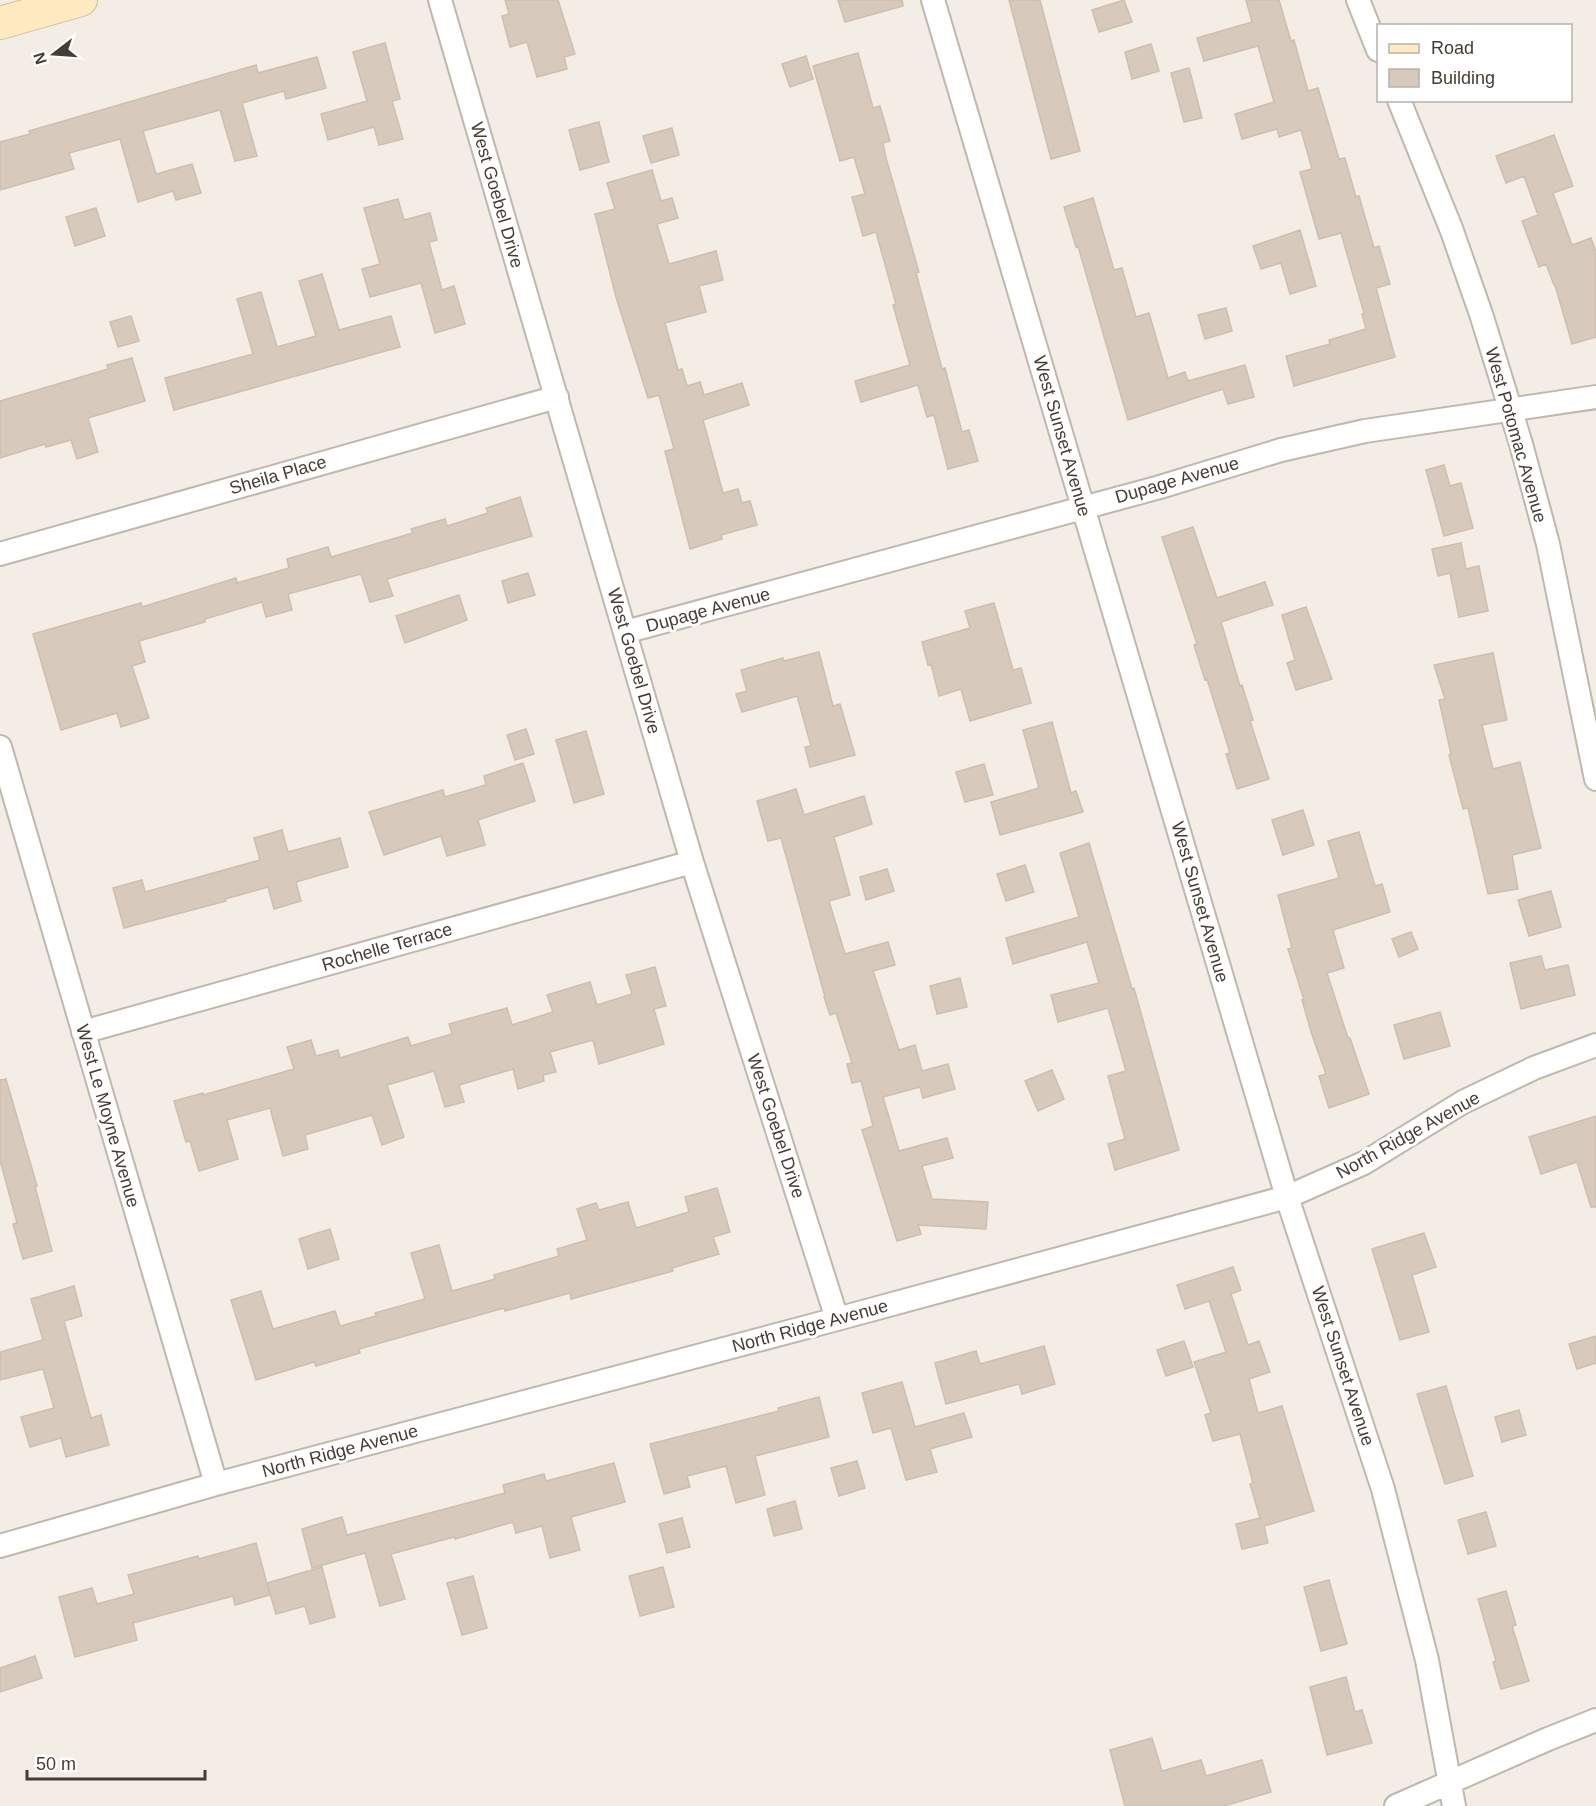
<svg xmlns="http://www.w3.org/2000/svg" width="1596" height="1806" viewBox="0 0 1596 1806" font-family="Arial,sans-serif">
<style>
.building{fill:#d7cabd;stroke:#cfbead;stroke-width:1.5}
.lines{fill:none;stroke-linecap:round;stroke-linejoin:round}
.street-casing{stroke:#c1b7aa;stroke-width:26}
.secondary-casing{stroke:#d3bc94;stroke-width:34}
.street{stroke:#fff;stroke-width:22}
.secondary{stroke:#ffeac2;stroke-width:32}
.labels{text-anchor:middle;stroke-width:6;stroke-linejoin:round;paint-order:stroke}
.street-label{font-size:18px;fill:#453d34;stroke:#fff}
</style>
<rect width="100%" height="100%" fill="#f3ede5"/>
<!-- building -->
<path class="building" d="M505,0h53l17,54 -11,3 3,12 -30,8 -10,-35 -17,5 -8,-31 7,-2z
M838,0h64l1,6 -58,16z
M1009,0h31l40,151 -29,8z
M1124,0l8,22 -33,10 -7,-22z
M1246,0h33l12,41 3,-1 14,51 10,-3 21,71 6,-1 11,39 3,-1 15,52 5,-2 11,38 -14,4 19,69 -101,29 -8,-30 44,-12 -1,-4 37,-11 -4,-15 2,-1 -23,-80 -22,6 -19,-67 12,-3 -11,-39 -22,7 -2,-8 -35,10 -7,-25 39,-12 -16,-56 -54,15 -7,-23 55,-16z
M385,43l15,56 -8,2 11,38 -24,6 -5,-18 -46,13 -7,-26 46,-13 -14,-49z
M1151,44l8,27 -27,8 -7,-27z
M858,53l15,55 7,-2 10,35 -7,2 3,15 33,114 -3,1 26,96 3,-1 17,64 7,-2 9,31 -30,8 -14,-54 -7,2 -9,-32 -57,17 -6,-21 55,-16 -17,-60 3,-1 -20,-72 -13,4 -11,-39 13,-3 -11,-37 -14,4 -27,-95z
M806,56l7,23 -23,8 -8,-23z
M317,57l9,31 -40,11 -2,-8 -42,12 15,53 -22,5 -15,-51 -77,21 13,43 36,-10 9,29 -25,7 -3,-9 -35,11 -18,-63 -51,14 5,16 -74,21v-48l30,-8 -1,-3 227,-66 2,8z
M1189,68l13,50 -18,4 -13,-49z
M599,122l10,40 -29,8 -11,-40z
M672,128l7,27 -28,8 -8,-27z
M1554,135l19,51 -20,7 19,52 19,-7 5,14v85l-24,7 -17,-59h-1l-8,-21 -7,3 -17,-46 16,-6 -14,-39 -18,7 -10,-27z
M652,170l9,31 11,-3 6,20 -21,6 12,40 47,-13 7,29 -24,6 7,26 -41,11 13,47 4,-1 5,17 13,-4 4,13 38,-12 7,22 -46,15 20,73 15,-4 4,14 8,-2 7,24 -36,10 1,4 -32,10 -25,-98 9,-2 -15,-54 -11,3 -32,-101 -21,-83 20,-5 -8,-26z
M1093,198l21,72 8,-2 14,49 13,-4 19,65 17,-6 3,9 57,-16 9,32 -26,7 -5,-15 -95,31 -50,-174 -2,1 -12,-40z
M398,199l6,21 26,-7 7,27 -8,2 13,48 12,-4 11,38 -30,9 -14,-50 -51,14 -8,-28 18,-5 -16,-56z
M96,208l9,28 -30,10 -9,-29z
M1300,230l16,56 -26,8 -9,-31 -20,6 -8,-23z
M322,274l17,56 52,-14 9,31 -226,63 -9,-32 88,-24 -16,-55 24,-7 16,55 39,-11 -17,-55z
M1226,308l6,23 -27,8 -7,-24z
M131,316l8,25 -21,6 -8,-25z
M132,358l13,43 -57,17 10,34 -21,7 -6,-19 -25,7 -1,-3 -45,14v-57l108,-32 -1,-4z
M1444,465l6,21 11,-3 12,45 -29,8 -18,-66z
M520,497l12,39 -145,43 6,17 -23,6 -9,-28 -73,20 4,16 -26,7 -4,-15 -57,17v3l-66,19 6,21 -13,4 17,52 -28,9 -4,-14 -56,17 -28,-96 108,-31 1,4 94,-29 1,5 52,-15 -2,-9 41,-12 3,10 82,-24 -2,-4 34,-10 2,7 41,-13 -2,-5z
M1193,527l24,71 48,-16 8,23 -52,17 19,64 2,-1 11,35 -3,1 19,58 -32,10 -11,-35 4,-1 -23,-74 -2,1 -11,-35 3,-1 -35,-107z
M1461,543l5,26 13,-3 9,45 -29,6 -9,-44 -12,3 -6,-27z
M528,573l7,22 -27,8 -6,-22z
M459,595l8,25 -62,23 -9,-27z
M994,603l19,67 8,-2 10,35 -61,18 -9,-32 -22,7 -8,-32 -3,1 -6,-23 48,-14 -5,-17z
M1306,607l26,72 -36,11 -9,-27 8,-3 -13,-45z
M819,652l14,54 7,-2 15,51 -45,12 -5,-20 6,-1 -14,-50 -55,16 -6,-18 11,-3 -6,-21 42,-12 1,3z
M1493,653l14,67 -25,5 11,44 27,-7 21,86 -29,7 6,34 -30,5 -20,-86 -5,1 -14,-54 2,-1 -12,-54 6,-1 -11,-34z
M1052,722l19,71 5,-2 7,21 -83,23 -9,-33 48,-14 -16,-58z
M526,729l8,25 -19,6 -8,-25z
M586,731l18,63 -30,9 -18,-63z
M523,763l12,38 -57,19 7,25 -38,11 -6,-20 -57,19 -15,-43 74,-22 2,7 41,-12 -2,-9z
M984,764l9,31 -28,7 -9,-30z
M796,789l8,26 60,-19 8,28 -38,13 16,58 -21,6 16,53 43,-12 7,23 -22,6 26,79 16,-5 7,26 26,-7 7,25 -32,9 -3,-11 -37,10 16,54 48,-13 6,20 -31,8 10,33 56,3 -2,27 -68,-4 3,9 -24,7 -35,-111 11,-4 -12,-45 -9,2 -5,-19 5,-1 -16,-50 -6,2 -6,-18h1l-44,-159 -13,3 -11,-40z
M1303,810l11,35 -31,10 -11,-35z
M282,830l6,22 52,-14 8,29 -52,15 5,19 -27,8 -6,-22 -43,12 1,2 -102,27 -11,-40 29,-8 3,12 115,-32 -6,-22z
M1359,832l16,54 7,-2 8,28 -57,18 11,38 -17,5 21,65h2l19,56 -40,14 -10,-32 7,-2 -14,-39 -10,-35h2l-16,-51 4,-1 -14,-53 61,-17 -11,-37z
M1089,843l43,146 2,-1 45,162 -64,20 -7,-26 17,-5 -17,-63 18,-5 -18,-63 -50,14 -7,-27 48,-12 -12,-41 -74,22 -7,-26 73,-21 -19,-64z
M1025,865l9,27 -28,9 -9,-27z
M887,869l7,22 -28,9 -6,-23z
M1551,891l10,36 -32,9 -11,-36z
M1411,932l7,17 -19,8 -7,-18z
M1541,956l4,14 23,-5 7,30 -54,14 -11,-46z
M655,967l11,39 -12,3 10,35 -65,20 -6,-24 -43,12 6,20 -13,3 1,6 -26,8 -5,-20 -54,16 5,17 -19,5 -11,-36 -47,14 17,52 -22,8 -10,-30 -67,20 3,14 -25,7 -13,-48 -43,12 11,39 -39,12 -9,-30 -4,1 -12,-41 29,-8v2l91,-26 -7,-22 24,-7 5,16 22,-6 2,8 68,-21 3,9 41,-12 -3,-10 58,-16 5,17 41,-13 -6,-17 43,-13 7,23 35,-11 -6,-19z
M960,978l7,29 -30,7 -7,-28z
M1440,1012l10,34 -46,13 -10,-34z
M1052,1070l12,29 -26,12 -13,-30z
M6,1079l31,107h-2l17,65 -29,8 -10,-35 4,-1 -17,-63v-80z
M1596,1116v91h-5l-14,-45 -36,12 -12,-37z
M717,1188l13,44 -17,5 6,17 -47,14 1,3 -102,28 -1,-6 -65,18 -1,-3 -145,41 1,4 -44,13 -2,-4 -58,18 -25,-80 30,-9 12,38 62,-18 5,15 36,-10 -1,-3 50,-14 -14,-46 28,-8 13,46 43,-12 -1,-4 65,-19 -2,-7 30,-9 -10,-31 19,-6 3,7 29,-8 8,26 53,-16 -4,-15z
M330,1229l9,30 -31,10 -9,-30z
M1424,1233l12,34 -24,8 17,57 -29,8 -28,-91z
M1233,1267l8,23 -10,4 17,51 11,-4 11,31 -21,7 9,34 24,-7 32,105 -50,15 4,17 -26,6 -6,-25 24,-6 -10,-34 3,-1 -13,-49 -27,7 -8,-26 6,-2 -17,-51 32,-10 -17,-51 -24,8 -8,-24z
M74,1286l8,30 -18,5 27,97 10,-3 8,30 -43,12 -5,-19 -31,9 -9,-30 33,-9 -11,-39 -43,11v-28l43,-12 -12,-41z
M1596,1336v27l-19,6 -8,-25z
M1184,1341l9,26 -27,9 -9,-26z
M1044,1346l11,38 -33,10 -3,-10 -73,20 -11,-41 41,-12 4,13z
M902,1382l13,45 49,-14 8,24 -42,12 7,23 -31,8 -15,-52 -18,5 -11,-40z
M1446,1386l27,90 -28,8 -28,-90z
M819,1397l10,40 -74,19 10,39 -29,8 -10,-37 -39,10 3,11 -26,7 -14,-50 129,-33 -1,-3z
M1519,1410l7,25 -24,7 -7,-25z
M857,1461l8,27 -26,8 -8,-28z
M614,1463l11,39 -54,15 9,33 -30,8 -8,-32 -26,7 -3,-11 -58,17 -1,-2 -63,17 14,45 -25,7 -15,-53 -53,15 -10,-39 40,-12 5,18 158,-42 -2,-8 41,-11 2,7z
M795,1501l7,28 -28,7 -7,-27z
M1486,1512l10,34 -28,8 -10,-34z
M682,1518l8,29 -23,6 -8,-29z
M256,1543l14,52 -35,10 -2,-9 -100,27 4,17 -62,17 -16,-60 33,-9 5,16 37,-10 -6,-19 70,-19 1,3z
M322,1567l13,50 -25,7 -5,-18 -29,8 -9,-31z
M663,1567l11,40 -34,9 -11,-40z
M473,1576l14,52 -25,7 -15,-52z
M1329,1580l18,64 -26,7 -17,-64z
M1506,1591l10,34 -4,1 17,55 -28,8 -8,-27 3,-1 -18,-62z
M35,1656l7,22 -42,14v-24z
M1346,1677l9,35 7,-2 10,33 -45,12 -17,-68z
M1152,1738l10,33 39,-11 5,16 56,-16 9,32 -47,14h-99l-15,-56z"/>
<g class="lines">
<!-- street casing -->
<g class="street-casing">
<path id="street" d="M440,0l252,862 145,457
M933,0l354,1197 96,292 44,171 27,146
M1358,0l20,50
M1399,100l53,131 30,86 39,127 27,100 48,235
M0,554l557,-157
M625,632l535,-145 121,-37 84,-19 231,-34
M0,747l216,737
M83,1032l609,-170
M0,1546l216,-62 621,-165 450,-122 77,-34 99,-61 71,-34 62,-23
M1396,1806l152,-67 48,-19"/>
</g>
<!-- secondary casing -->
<g class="secondary-casing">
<path id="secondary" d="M0,23l81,-23"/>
</g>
<!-- street -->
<use href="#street" class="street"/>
<!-- secondary -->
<use href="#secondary" class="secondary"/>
</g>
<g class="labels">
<!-- street labels -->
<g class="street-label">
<text transform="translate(497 195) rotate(74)" y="6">West Goebel Drive</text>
<text transform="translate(1516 435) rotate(74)" y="6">West Potomac Avenue</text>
<text transform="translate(1062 436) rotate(74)" y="6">West Sunset Avenue</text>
<text transform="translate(278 475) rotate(-16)" y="6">Sheila Place</text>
<text transform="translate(1177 480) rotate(-16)" y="6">Dupage Avenue</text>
<text transform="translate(708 610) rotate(-15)" y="6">Dupage Avenue</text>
<text transform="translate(634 661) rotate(74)" y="6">West Goebel Drive</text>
<text transform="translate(1200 902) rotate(74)" y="6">West Sunset Avenue</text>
<text transform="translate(387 947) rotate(-16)" y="6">Rochelle Terrace</text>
<text transform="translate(108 1116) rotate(74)" y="6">West Le Moyne Avenue</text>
<text transform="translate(776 1126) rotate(72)" y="6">West Goebel Drive</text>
<text transform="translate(1408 1135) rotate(-29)" y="6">North Ridge Avenue</text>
<text transform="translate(810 1326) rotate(-15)" y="6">North Ridge Avenue</text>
<text transform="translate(1343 1366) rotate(72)" y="6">West Sunset Avenue</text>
<text transform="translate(340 1451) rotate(-15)" y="6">North Ridge Avenue</text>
</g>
</g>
<!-- legend -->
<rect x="1377" y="24" width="195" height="78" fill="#ffffff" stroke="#b5b1ae" stroke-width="1.5"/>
<rect x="1389" y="44" width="30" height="9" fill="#ffeac2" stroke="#b5b1ae" stroke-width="1.5"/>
<text x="1431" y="54" font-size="18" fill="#453d34">Road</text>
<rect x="1389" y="69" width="30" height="18" fill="#d7cabd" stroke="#b5b1ae" stroke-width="1.5"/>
<text x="1431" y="84" font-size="18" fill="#453d34">Building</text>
<!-- north arrow -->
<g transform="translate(54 54) rotate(253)" stroke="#ffffff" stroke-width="4.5" paint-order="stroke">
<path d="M0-4.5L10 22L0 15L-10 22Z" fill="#453d34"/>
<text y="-9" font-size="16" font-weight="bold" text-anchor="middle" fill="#453d34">N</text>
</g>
<!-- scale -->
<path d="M27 1770v9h178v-9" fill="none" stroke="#453d34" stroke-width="3"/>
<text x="36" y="1770" font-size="18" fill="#453d34" stroke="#ffffff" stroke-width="4.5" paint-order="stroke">50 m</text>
</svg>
